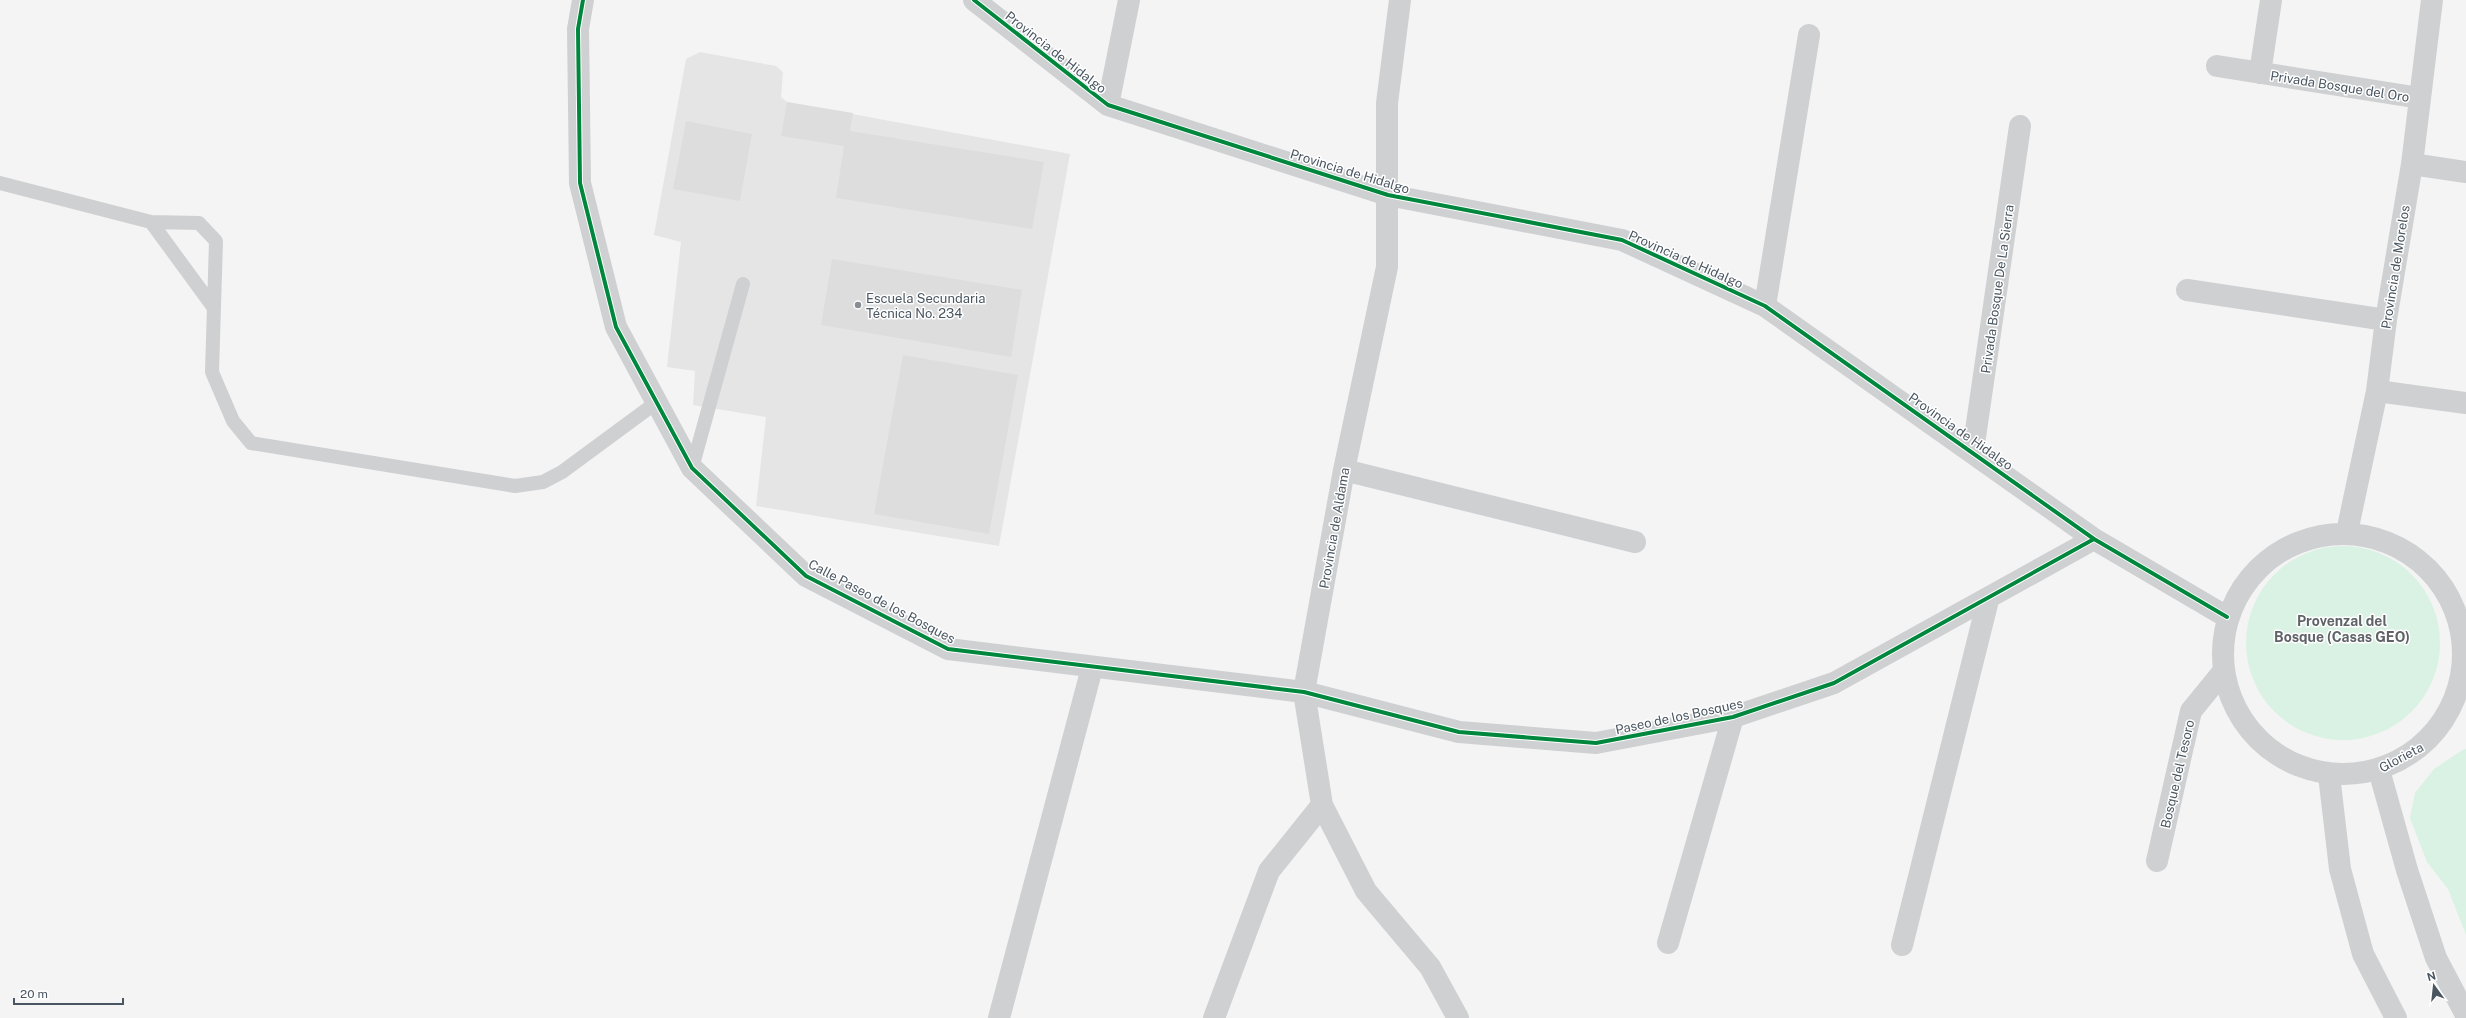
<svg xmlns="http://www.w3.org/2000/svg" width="2466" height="1018" viewBox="0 0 2466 1018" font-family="'Public Sans',sans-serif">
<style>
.education{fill:#e6e5e6}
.green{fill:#d9f2e3}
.building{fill:#ddddde}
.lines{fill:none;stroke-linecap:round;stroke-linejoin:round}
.service{stroke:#ced0d2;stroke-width:14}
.minor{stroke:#ced0d2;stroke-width:22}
.cycleway-casing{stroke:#fff;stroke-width:6}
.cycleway{stroke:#00873e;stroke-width:4}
.poi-dot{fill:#868d94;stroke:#fff;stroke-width:1.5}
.labels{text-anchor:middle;stroke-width:3;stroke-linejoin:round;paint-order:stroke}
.street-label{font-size:13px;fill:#4a5661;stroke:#fff}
.poi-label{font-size:13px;fill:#4a5661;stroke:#fff;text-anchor:start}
.neighbourhood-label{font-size:14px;font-weight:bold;fill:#5f6368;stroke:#fff}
</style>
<rect width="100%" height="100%" fill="#f4f4f4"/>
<!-- education -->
<path class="education" d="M700,52l76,14 7,6 -2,25 6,5 283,52 -71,392 -243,-40 10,-89 -73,-12 2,-34 -28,-4 14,-125 -27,-7 32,-176z"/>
<!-- green -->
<path class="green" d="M2246 643a97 97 0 1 1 194 0a97 97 0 1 1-194 0Z
M2464,749h2v186l-18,-46 -21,-27 -17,-44 5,-25 19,-24z"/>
<!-- building -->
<path class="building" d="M787,102l66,11 -3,18 194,31 -12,67 -196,-31 8,-52 -63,-10z
M686,121l66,13 -12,67 -67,-12z
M832,259l190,31 -11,67 -190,-32z
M903,355l115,20 -29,159 -115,-20z"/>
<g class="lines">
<!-- service -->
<path class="service" d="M0,183l151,39 48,1 17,18 -4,131 21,49 18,22 264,43 28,-4 19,-10 95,-70
M151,222l63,86
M692,468l51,-184"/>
<!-- minor -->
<path class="minor" d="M583,0l-5,29 2,154 36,144 76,141 114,108 142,73 356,43 155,40 137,11 137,-26 101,-34 260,-144
M974,0l134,105 280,90 234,45 143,66 329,233 133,78
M1400,0l-13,103v164l-43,203 -40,222 18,113 44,86 64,76 28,51
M2217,66l203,32
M2260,73l11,-73
M1108,105l21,-105
M2412,164l54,8
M2187,290l199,30
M1765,306l44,-271
M2377,391l89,12
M1973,451l47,-325
M1344,470l291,72
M2347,532l30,-141 9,-71 26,-156 20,-164
M2223 654a120 120 0 1 1 240 0a120 120 0 1 1-240 0Z
M2379,770l28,100 29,88 30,57
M2329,775l11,94 23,85 33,64
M2157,861l34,-150 31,-38
M1668,943l65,-226
M1902,945l86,-345
M999,1018l93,-350
M1214,1018l55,-147 53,-66"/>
<!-- cycleway casing -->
<g class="cycleway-casing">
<path id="cycleway" d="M583,0l-5,29 2,154 36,144 76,141 114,108 142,73 356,43 155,40 137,11 137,-26 101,-34 260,-144
M974,0l134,105 280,90 234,45 143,66 329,233 133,78"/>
</g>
<!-- cycleway -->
<use href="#cycleway" class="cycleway"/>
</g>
<!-- markers -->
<circle class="poi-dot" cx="858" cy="305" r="4"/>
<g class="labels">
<!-- street labels -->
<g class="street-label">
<text transform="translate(1056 52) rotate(38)" y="5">Provincia de Hidalgo</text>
<text transform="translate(2340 86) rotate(9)" y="5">Privada Bosque del Oro</text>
<text transform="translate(1350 171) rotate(17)" y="5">Provincia de Hidalgo</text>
<text transform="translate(1686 259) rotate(24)" y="5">Provincia de Hidalgo</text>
<text transform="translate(2395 267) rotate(-81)" y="5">Provincia de Morelos</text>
<text transform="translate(1997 289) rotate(-82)" y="5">Privada Bosque De La Sierra</text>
<text transform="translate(1961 431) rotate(35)" y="5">Provincia de Hidalgo</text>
<text transform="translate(1334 528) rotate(-80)" y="5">Provincia de Aldama</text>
<text transform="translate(882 601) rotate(28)" y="5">Calle Paseo de los Bosques</text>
<text transform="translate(1679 716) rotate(-12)" y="5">Paseo de los Bosques</text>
<text transform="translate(2401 757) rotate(-28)" y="5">Glorieta</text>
<text transform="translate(2177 774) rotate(-77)" y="5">Bosque del Tesoro</text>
</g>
<!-- poi labels -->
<g class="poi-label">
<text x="866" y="303">Escuela Secundaria<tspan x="866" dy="15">Técnica No. 234</tspan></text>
</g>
<!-- neighbourhood labels -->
<g class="neighbourhood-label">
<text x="2342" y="626">Provenzal del<tspan x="2342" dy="16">Bosque (Casas GEO)</tspan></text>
</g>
</g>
<!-- north arrow -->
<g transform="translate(2434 986) rotate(345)" stroke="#ffffff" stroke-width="3" paint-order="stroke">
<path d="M0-3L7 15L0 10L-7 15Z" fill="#4a5661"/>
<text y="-6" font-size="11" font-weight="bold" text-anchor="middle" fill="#4a5661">N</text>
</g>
<!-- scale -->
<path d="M14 998v6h109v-6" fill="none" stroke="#4a5661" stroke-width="2"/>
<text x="20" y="998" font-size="12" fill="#4a5661" stroke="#ffffff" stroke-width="3" paint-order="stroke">20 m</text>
</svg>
